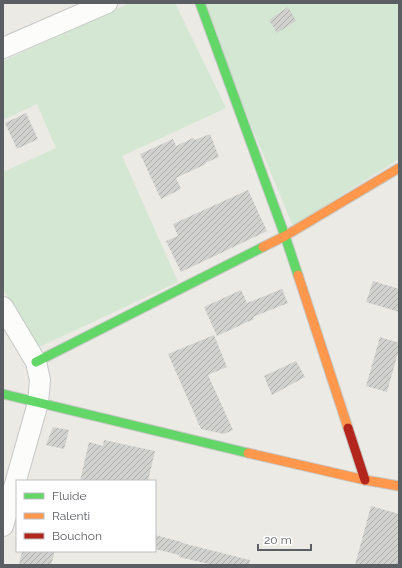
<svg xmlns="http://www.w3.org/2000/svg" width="402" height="568" viewBox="0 0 402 568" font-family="Raleway,sans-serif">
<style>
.green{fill:#d3e7d3}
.building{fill:url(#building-hatch)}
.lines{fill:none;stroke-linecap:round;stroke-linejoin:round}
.street-casing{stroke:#c7c7c6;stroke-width:22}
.fast-casing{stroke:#c8c8c7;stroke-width:11}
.slow-casing{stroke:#c8c8c7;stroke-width:11}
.jam-casing{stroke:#c8c8c7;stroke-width:11}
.street{stroke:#fcfcfb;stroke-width:20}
.fast{stroke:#63d668;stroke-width:9}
.slow{stroke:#ff974d;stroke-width:9}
.jam{stroke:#b3261e;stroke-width:9}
</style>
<defs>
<pattern id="building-hatch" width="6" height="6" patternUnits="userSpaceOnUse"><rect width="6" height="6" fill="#d1d1ce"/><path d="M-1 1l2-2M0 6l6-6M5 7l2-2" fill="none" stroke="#adadab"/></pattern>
</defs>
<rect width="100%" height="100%" fill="#ebeae5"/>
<!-- green -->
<path class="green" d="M130,3h45l51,105 -104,48 56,126 -141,66 -34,-59v-117l53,-24 -19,-44 -34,16v-59z
M200,3h199v156l-106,67z"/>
<!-- building -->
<path class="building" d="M288,7l8,14 -19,12 -8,-13z
M26,113l12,26 -21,10 -12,-26z
M210,134l9,23 -14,6 1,1 -30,14 5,11 -20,10 -21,-45 33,-15 3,7 17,-8 2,2z
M248,190l19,41 -86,41 -15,-31 12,-5 -5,-12z
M373,281l26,8v23l-33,-10z
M282,289l6,14 -35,14 1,2 -37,17 -13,-29 37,-17 6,13z
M214,335l13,32 -19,8 25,55 -9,4 -23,-5 -33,-75z
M380,337l19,6v6l-12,43 -21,-6z
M296,361l9,16 -33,18 -8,-19z
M53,427l16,3 -5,19 -18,-4z
M104,440l51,11 -7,30h-68l9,-39 14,4z
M371,506l28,8v51h-44z
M155,535l27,7 -3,13 -24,-6z
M182,543l68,17 -1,5h-36l-34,-8z
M22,551h33l-4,14h-32z"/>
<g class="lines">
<!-- street casing -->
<g class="street-casing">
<path id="street" d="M3,48l104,-45
M3,307l33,55 4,18 -2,23 -35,123"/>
</g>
<!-- fast casing -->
<g class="fast-casing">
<path id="fast" d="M200,3l85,233 13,39
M36,362l227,-115
M3,394l245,59"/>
</g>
<!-- slow casing -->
<g class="slow-casing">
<path id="slow" d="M263,247l22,-11 114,-68
M298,275l50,153
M248,453l117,27 34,6"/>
</g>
<!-- jam casing -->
<g class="jam-casing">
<path id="jam" d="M348,428l17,52"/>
</g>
<!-- street -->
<use href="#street" class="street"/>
<!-- fast -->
<use href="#fast" class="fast"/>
<!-- slow -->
<use href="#slow" class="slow"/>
<!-- jam -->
<use href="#jam" class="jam"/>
</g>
<!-- border -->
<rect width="402" height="568" fill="none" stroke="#5b5e63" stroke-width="8"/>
<!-- legend -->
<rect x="16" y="480" width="140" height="72" fill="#ffffff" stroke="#bdbfc1"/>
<rect x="24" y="493" width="20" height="6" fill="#63d668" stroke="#bdbfc1"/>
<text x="52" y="500" font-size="12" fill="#5b5e63">Fluide</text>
<rect x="24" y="513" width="20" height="6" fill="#ff974d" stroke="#bdbfc1"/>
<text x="52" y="520" font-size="12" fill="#5b5e63">Ralenti</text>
<rect x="24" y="533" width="20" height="6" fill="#b3261e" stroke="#bdbfc1"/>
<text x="52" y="540" font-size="12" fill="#5b5e63">Bouchon</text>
<!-- scale -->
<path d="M258 544v6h53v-6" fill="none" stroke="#5b5e63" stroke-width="2"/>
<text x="264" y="544" font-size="12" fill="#5b5e63" stroke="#ffffff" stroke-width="3" paint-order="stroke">20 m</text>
</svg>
